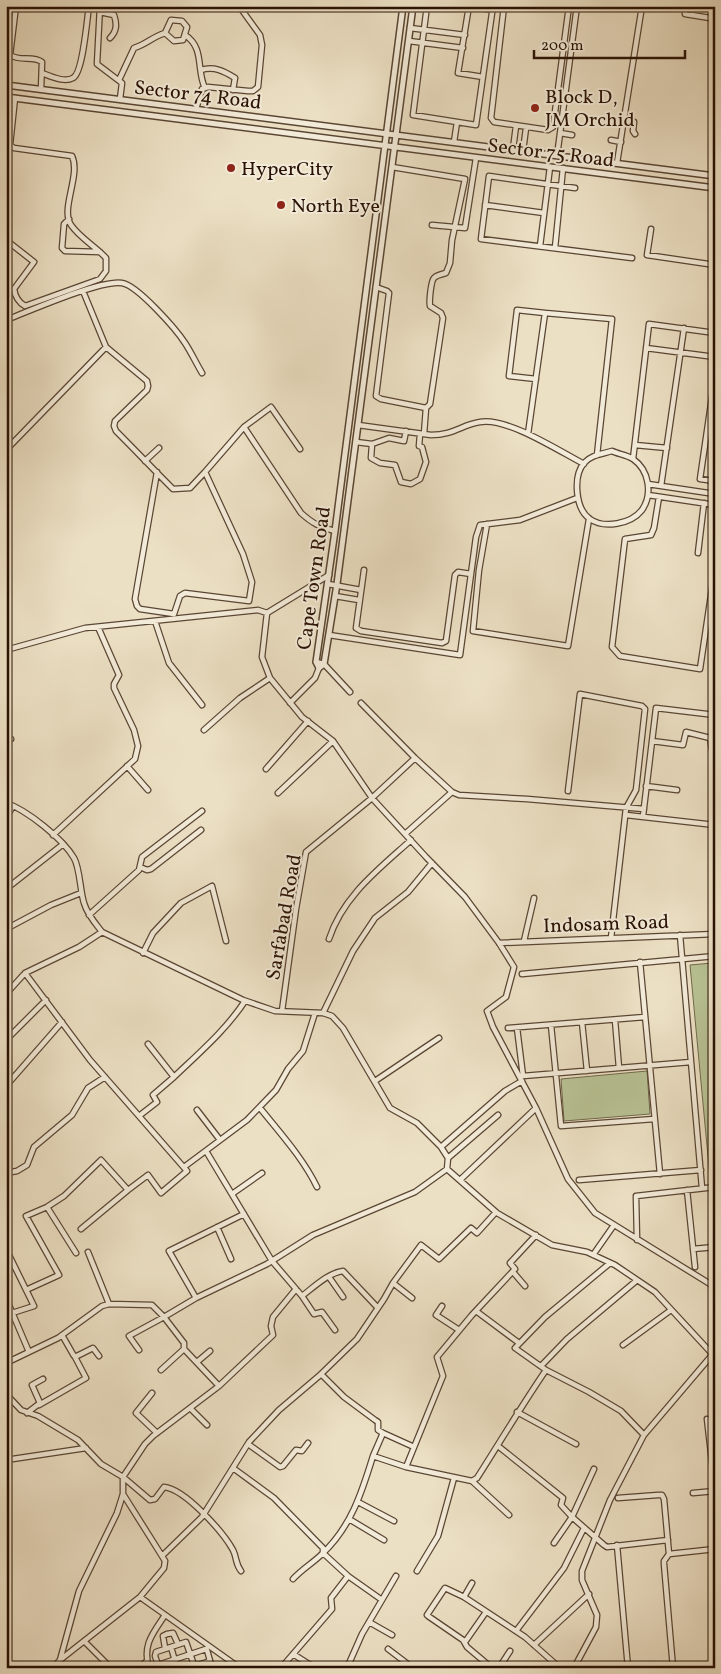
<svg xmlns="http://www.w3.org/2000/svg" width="721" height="1674" viewBox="0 0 721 1674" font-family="Vollkorn,serif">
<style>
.green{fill:#b8c294;stroke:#706a4c}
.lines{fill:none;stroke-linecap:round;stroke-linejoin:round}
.minor-casing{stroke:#5a4634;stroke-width:7}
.tertiary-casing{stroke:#5a4634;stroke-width:8}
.minor{stroke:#f3ebd9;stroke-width:4.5}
.tertiary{stroke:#f3ebd9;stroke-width:5}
.poi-dot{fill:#8f2418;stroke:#f3ebd9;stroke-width:2}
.labels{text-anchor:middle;stroke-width:4;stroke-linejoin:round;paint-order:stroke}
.street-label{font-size:20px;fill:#291204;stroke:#f3ebd9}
.poi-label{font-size:20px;fill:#291204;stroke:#f3ebd9;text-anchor:start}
</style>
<rect width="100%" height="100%" fill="#ece0c4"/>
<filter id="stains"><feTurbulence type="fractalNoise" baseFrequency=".004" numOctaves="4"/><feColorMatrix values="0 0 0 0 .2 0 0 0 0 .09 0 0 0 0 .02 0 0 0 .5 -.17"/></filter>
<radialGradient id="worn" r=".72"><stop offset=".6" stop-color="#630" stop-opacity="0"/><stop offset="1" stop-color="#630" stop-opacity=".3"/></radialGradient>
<!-- green -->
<path class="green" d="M712,963l3,28v186l-5,1 -20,-213z
M647,1071l3,43 -86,7 -3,-42z"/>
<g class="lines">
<!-- minor casing -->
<g class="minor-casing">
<path id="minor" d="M16,6l-6,49c10,7 23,0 32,7l-1,27
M100,6l-3,58 25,19 -2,16
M427,6l-14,109 63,10 17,-119
M469,6l-11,67 25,4
M469,6l23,4
M504,6l-13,112 3,4 54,8 5,-3 16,-121
M685,6v8l25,4 3,-3 1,-9
M100,12l14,3c3,9 3,16 -4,23
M410,28l55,7
M185,35c20,13 11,35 20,53
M6,38l5,-32
M409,41l54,7
M201,70c13,-4 23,1 34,8l-2,12
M42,73c8,3 22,10 31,5 10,-5 14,-59 16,-72
M119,80l15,-32c13,-4 18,-11 31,-15l9,8 9,-1 4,-13 -5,-6 -11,-1 -6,13
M196,109l6,-20 6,-2 40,4h5l5,-4 4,-42 -2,-10 -21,-29
M6,110l2,-12
M634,122l-1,9 2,3
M560,133l12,2
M611,140l10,2
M454,142l3,-20
M513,149l3,-23
M523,151l3,-23
M557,156l20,-150
M617,163l25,-157
M392,167l73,12 -13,61 -2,23 -4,10c-4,1 -9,2 -12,5 -3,3 -5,23 -4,28l11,7 2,5 -13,86 -4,4 -2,26
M575,188l-86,-12 -8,63 151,19
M485,205l59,8
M69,219l-5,5 -2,24 3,3 35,1
M432,225l33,3 11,-70
M651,229l-4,26 68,10
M6,240l28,22 -20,27c1,7 4,13 11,17l75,-27 6,-8v-13c-11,-12 -26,-20 -35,-33 -11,-16 10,-50 1,-69l-58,-8 -4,-3 5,-47
M540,246l10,-79
M555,248l8,-80
M376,287l11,4 2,2 -13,103 5,3 45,9
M83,291l23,56 41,34 1,5 -1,4 -32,31 -1,5 2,5c19,19 38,39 57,58l17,-1 15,-16 38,82 9,28 -3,19 -64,-8 -5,3 -6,18 -34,-5 -3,-3 -2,-7 22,-127
M6,320c23,-9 96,-41 116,-37 15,2 54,46 63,60 6,9 11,20 17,30
M646,348l69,9
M715,376l-15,103 15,2
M536,379l-27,-3 8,-66 28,3
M358,425l73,10c23,0 30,-10 49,-13 27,-5 79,29 104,42
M244,427l27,-20 29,42
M528,434l17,-121 67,6 -15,136
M356,442l16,2 17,-6 15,3 2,-10
M372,444l-1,14 9,5 15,2 6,17 10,2 9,-5 6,-17 -4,-15 -3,-1 1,-12
M635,445l32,3
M6,450l100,-103
M612,451c6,3 15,4 21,8 16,11 20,35 9,51 -11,14 -38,19 -52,9 -15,-10 -17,-43 -6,-56 7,-8 18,-9 28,-12z
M633,459l16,-135 66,9
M145,461l14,-13
M205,472l39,-45 57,86c11,10 20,15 34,18
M648,484l67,10
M661,486l23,-158
M648,495l67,10
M659,497l-5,31 -3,7 -26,4 -13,108 8,9 80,13 15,-101
M487,524l-8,46 -6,61 95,15 21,-127
M698,553l6,-50
M364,570l-8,58 5,3 81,12 4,-2 9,-66 3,-3 13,2
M328,584l33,6
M335,596l24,4
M267,613l-5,44 8,21 32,39 31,24 39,57 54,59 39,40 34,46 15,24 -8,30 -19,14 6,16 43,81 32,71 27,34 120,74
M267,613l62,-38
M155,621l14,42 33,42
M329,635l131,20 16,-118 4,-12 40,-5 57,-22
M6,650l79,-22 173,-18 9,3
M316,662l8,2 26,28
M290,703l25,-25 4,-10
M361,703l54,55 37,34 7,3 68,4 117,10
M204,730l36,-32 30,-20
M6,741l5,-2
M652,741l31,4 3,-13 24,6 3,18
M127,766l21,24
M266,769l42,-48
M646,786l31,4
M568,791l12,-97 62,12 3,3 -9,81 -10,18 -15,130
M278,793l55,-52
M6,803c21,7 57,36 68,55 6,10 6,33 10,45 3,11 11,20 18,29l141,68 32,11 48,2 9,3 11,12 47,80 27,15 24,24 7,11 -1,11 -32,23 -102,43 -46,29 -71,34 -32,19 -12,-12 -43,-1 -7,2 -44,32 -52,25
M626,815l89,10
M643,816l13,-108 59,7
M6,818l7,-12
M405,834l47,-42
M53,835l82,-76 3,-13 -4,-16 -20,-42v-4l5,-9 -21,-48
M140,867l7,3 4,-1 50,-39
M6,889l56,-44
M89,915l50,-45 3,-13 60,-46
M6,929l45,-24 30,-12
M680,935l22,253
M329,939c14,-43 50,-70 82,-99
M524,941l10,-43
M499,943l216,-9
M143,953l10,-20 28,-30 31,-17 14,55
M640,962l20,212
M25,973l65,87 97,111 -26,22 -13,-18 -20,15 -27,-30 -37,36 -17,11 -21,9 33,59 -33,15
M522,974l193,-18
M6,994l19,-21 54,-26 23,-15
M282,1011l14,-102 10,-57 66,-54 43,-40
M323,1013l30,-62 22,-33 33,-26 24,-29
M615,1020l4,48
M582,1022l5,49
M551,1025l10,101 93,-7
M508,1028l137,-11
M517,1028l6,48 168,-14
M6,1040l40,-40
M174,1077c25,-24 52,-47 71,-76
M375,1081l64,-43
M6,1086l56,-64
M260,1108c20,25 43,50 57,79
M197,1110l23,30
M139,1116l18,-14 -4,-7 21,-18 -26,-33
M441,1147l64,-56 17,-10
M206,1151l66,110 30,35 12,18 8,-2 13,18
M448,1158l50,-43
M184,1167l63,-47 29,-30 12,-21 15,-18 12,-38
M447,1169l50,44 55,32 35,7 28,13 40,27 60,65
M6,1173l11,-2 10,-6 7,-18 38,-32 16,-27 17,-11
M460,1180l76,-72
M579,1180l122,-10
M687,1190l8,77
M232,1194l30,-21
M47,1207l29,46
M217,1227l14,32
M81,1229l47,-39
M637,1240l-1,-44 79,-9
M6,1249l28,57 -28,9
M693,1249l22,-2
M88,1252l21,52
M593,1255l21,-30
M610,1263l-65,54 -30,31 31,22 43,22 32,19 23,24
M513,1272l12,14
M329,1277l14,20
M302,1296c12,-9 26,-23 41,-25l35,37
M6,1298l23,54
M196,1298l-27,-47 75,-37
M412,1298l-19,-15 28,-38 18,14 32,-31 6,5 19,-21
M442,1306l-6,9 23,15
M476,1311l43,32
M62,1335l12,21h3l16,-8 6,8
M623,1345l48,-35
M139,1350l-10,-14 35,-19 20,26v6l35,37
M197,1362l13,-11
M541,1366l26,-27 69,-58
M161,1370l23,-21
M321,1374l23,23 31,23 3,2v8l5,3
M152,1393l-16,20 21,20
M6,1394l15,16 17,6 40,24 23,24 22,13 27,23 5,-1 9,-12c21,2 59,45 69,63 4,8 2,13 8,21
M39,1405l47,-27 -11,-21
M190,1408l17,17
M517,1412l59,32
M27,1413l13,-10 -8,-18 11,-6
M707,1419l8,69
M248,1444l32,23 3,-1 13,-16 6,1 6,-8
M498,1446l65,52 -2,7 11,12 32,28 3,2 61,-7
M373,1456l10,-23 31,14
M6,1460l80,-12
M233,1468l41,30 49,50v5l25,23 34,24
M472,1481l5,-3c23,-36 45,-73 69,-108
M693,1493l22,-2
M123,1494l39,62
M618,1498l40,-3h4l2,4 5,55 -5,7v3l9,104
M358,1502l36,19
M509,1515l-37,-34 -66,-14 37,-91 -6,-19 35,-42 43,-46 -5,-6 26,-28
M349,1519l35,21
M554,1543l18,-26 22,-48
M617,1545l11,123
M669,1554l46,-5
M417,1571l21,-35 16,-58
M293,1579c9,-10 20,-16 29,-25 29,-27 40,-62 51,-98l33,11
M140,1597l24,-29 1,-7 -3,-5 40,-39 47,-75 30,-32 40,-34 38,-37 27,-40 9,-16
M464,1597l8,-14
M369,1622l23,13
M516,1631l48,-63 20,-40
M84,1641l27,27
M465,1642l21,-30
M534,1645l55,-51
M171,1647l6,21
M165,1648l-2,-12 4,-2 6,-1 5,11
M388,1649l25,19
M293,1654l22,14
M60,1660l80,-63 100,71
M158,1665l48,-16 1,1 5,18
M53,1668l7,-8 19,-69 38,-78 6,-19v-17l22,-33 8,-8 66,-50 54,-51 -2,-9 2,-9 23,-28
M139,1668l8,-7
M149,1668c-7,-23 4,-35 16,-53
M159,1668l-4,-12 1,-4 30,-10 9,26
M189,1668l21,-7
M281,1668l51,-59 -1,-11 17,-22
M347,1668l15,-34 34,-58
M492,1668l-25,-21 -4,-7 -35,-24 -1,-1 18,-27 19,9 61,40 35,31
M499,1668l11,-17
M574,1668l22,-41 1,-12 -15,-35v-9l28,-71 34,-65 68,-80
M648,1668l25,-2"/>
</g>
<!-- tertiary casing -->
<g class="tertiary-casing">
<path id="tertiary" d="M403,6l-68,525 -19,131 3,6 5,-4 13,-80 76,-578
M6,85l709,91
M6,97l709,91"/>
</g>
<!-- minor -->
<use href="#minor" class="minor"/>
<!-- tertiary -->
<use href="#tertiary" class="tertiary"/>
</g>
<!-- markers -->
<g class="poi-dot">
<circle cx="535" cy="108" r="5"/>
<circle cx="231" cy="168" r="5"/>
<circle cx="281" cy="205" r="5"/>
</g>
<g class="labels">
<!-- street labels -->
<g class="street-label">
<text transform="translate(198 94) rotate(7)" y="7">Sector 74 Road</text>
<text transform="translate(551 152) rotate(7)" y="7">Sector 75 Road</text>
<text transform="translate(313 578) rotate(-82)" y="7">Cape Town Road</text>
<text transform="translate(283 917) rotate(-80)" y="7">Sarfabad Road</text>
<text transform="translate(606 923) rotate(-2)" y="7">Indosam Road</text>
</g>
<!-- poi labels -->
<g class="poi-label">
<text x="545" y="103">Block D,<tspan x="545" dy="23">JM Orchid</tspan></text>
<text x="241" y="175">HyperCity</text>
<text x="291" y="212">North Eye</text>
</g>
</g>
<!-- margin -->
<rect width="721" height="1674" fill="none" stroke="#ece0c4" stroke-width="25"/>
<rect x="8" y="8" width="706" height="1659" fill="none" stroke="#291204" stroke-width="2.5"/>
<rect x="12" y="12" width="696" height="1649" fill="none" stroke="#291204"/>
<!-- scale -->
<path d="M534 50v8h151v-8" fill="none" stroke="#291204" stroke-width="2.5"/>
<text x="541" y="50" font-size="15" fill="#291204" stroke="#f3ebd9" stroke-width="4" paint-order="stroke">200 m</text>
<rect width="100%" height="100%" filter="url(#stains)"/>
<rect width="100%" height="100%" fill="url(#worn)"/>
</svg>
